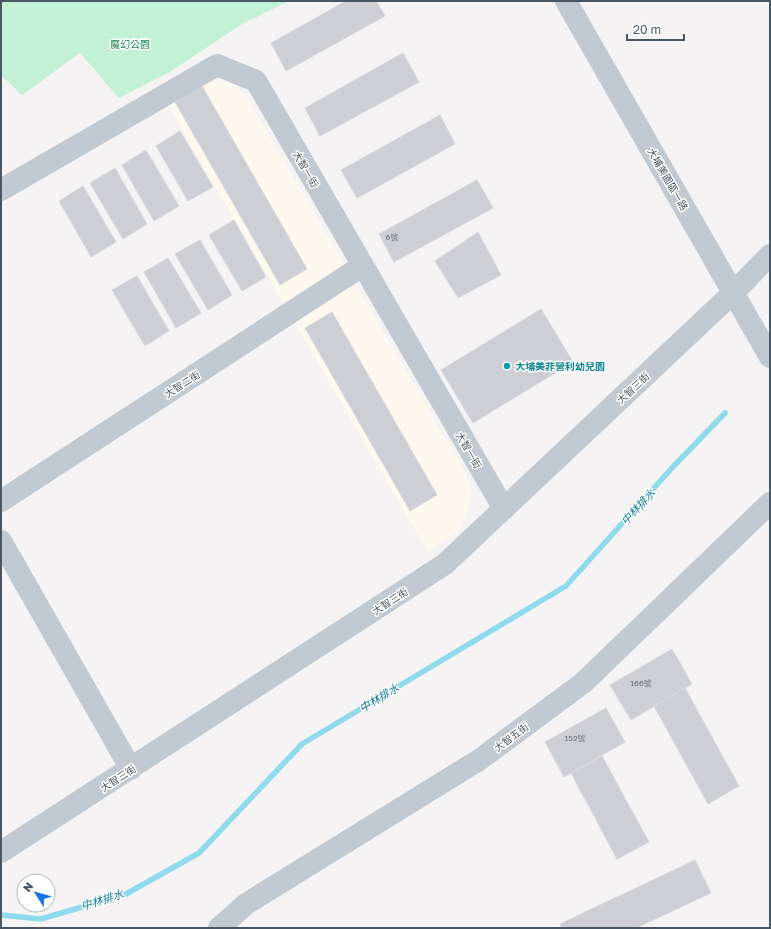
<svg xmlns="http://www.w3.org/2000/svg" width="771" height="929" viewBox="0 0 771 929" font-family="'Golos Text','Noto Sans TC',sans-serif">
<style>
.commercial{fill:#fdf9ef}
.green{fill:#c3f1d5}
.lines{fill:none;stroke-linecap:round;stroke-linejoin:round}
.stream{stroke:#90daee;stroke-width:5.5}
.building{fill:#cdcfd5;stroke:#d7d9de}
.street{stroke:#c1cad2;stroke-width:22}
.culture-dot{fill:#0f9aa8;stroke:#fff;stroke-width:1.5}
.labels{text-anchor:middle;stroke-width:3;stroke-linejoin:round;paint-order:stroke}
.number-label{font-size:8px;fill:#6b747e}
.park-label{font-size:10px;fill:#17864f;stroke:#fff}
.street-label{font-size:10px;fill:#4a5661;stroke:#fff}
.culture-label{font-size:10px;font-weight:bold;fill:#0d838f;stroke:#fff;text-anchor:start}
.water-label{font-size:11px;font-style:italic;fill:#0c7c9b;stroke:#fff}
</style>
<rect width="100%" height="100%" fill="#f5f3f3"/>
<!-- commercial -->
<path class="commercial" d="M209,79l21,3 15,12 222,382 5,20 -12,34 -32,22 -260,-447z"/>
<!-- green -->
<path class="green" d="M1,1h288l-47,23 -72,48 -51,26 -39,-45 -58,42 -21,-20z"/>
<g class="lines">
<!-- stream -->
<path class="stream" d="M1,915l40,4 85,-25 73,-41 103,-109 264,-158 105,-117 54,-56"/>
</g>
<!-- building -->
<path class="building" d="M346,1h30l9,15 -99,55 -15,-28z
M403,53l16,29 -99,54 -15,-28z
M202,86l105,183 -27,16 -105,-183z
M440,115l15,29 -98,54 -16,-28z
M180,131l33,56 -25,14 -32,-55z
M146,150l33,56 -25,15 -32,-56z
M115,168l32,56 -24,15 -33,-56z
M477,180l16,28 -99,54 -15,-28z
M83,186l33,56 -25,15 -32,-56z
M234,220l32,57 -24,14 -33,-56z
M478,232l23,43 -43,23 -23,-37z
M200,240l32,55 -24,15 -33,-56z
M168,258l33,55 -25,15 -32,-56z
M137,276l32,55 -24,15 -33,-56z
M541,309l32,53 -100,61 -32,-53z
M332,312l105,183 -27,16 -105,-183z
M672,649l20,35 -61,36 -21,-35z
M685,688l54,98 -31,18 -54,-98z
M606,708l19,34 -61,35 -19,-35z
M602,756l47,86 -32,17 -46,-86z
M695,860l16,33 -75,35h-74l-2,-4z"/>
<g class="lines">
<!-- street -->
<path class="street" d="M566,1l204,356
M1,190l216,-125 39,16 248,428
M1,501l361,-235
M1,541l130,228
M1,852l444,-288 289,-272 36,-37
M219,928l27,-24 233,-144 104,-77 187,-180"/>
</g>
<!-- markers -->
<circle class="culture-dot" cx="507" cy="366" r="4"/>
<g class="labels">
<!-- number labels -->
<g class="number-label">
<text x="392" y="240">6號</text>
<text x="641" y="686">166號</text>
<text x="575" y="741">152號</text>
</g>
<!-- park labels -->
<g class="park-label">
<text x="130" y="48">魔幻公園</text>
</g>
<!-- street labels -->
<g class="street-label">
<text transform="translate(306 169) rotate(60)" y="4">大智一街</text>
<text transform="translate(668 179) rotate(60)" y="4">大埔美園區一路</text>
<text transform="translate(182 384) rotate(-33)" y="4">大智二街</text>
<text transform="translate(633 388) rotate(-43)" y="4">大智三街</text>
<text transform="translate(469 450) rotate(60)" y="4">大智一街</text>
<text transform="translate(390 601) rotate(-33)" y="4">大智三街</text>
<text transform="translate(511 737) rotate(-37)" y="4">大智五街</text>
<text transform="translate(118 778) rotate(-33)" y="4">大智三街</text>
</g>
<!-- culture labels -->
<g class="culture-label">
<text x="515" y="370">大埔美非營利幼兒園</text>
</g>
<!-- water labels -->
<g class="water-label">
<text transform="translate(638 507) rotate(-47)" y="4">中林排水</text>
<text transform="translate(379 698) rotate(-31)" y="4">中林排水</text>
<text transform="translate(102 900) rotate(-17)" y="4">中林排水</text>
</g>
</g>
<!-- border -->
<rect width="771" height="929" fill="none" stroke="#4a5661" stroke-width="4"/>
<!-- north arrow -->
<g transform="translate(36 893) rotate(307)"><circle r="19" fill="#ffffff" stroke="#b7bbc0"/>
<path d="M0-3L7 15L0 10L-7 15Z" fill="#1a73e8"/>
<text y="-6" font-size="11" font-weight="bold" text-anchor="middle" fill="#4a5661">N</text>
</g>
<!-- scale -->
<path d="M627 34v6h57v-6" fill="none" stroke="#4a5661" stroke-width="2"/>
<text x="633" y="34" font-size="12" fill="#4a5661" stroke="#ffffff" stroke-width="3" paint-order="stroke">20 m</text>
</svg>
